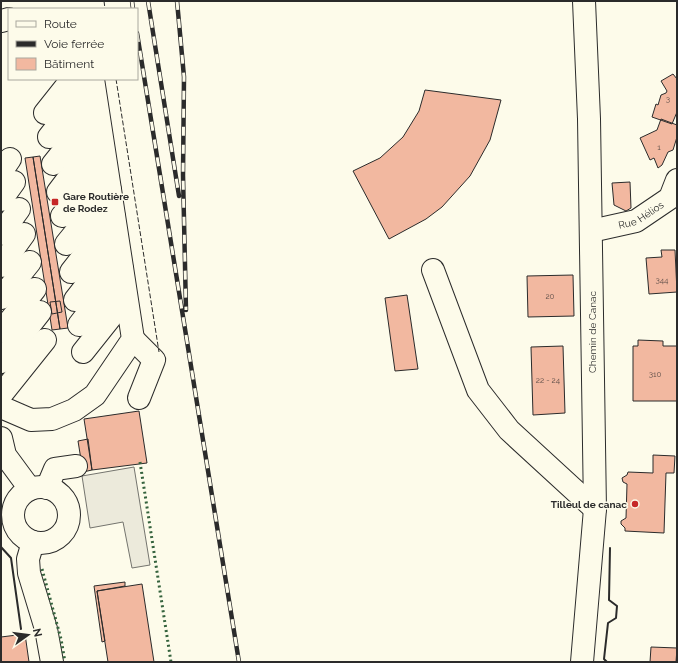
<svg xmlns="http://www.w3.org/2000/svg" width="678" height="663" viewBox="0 0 678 663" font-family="Raleway,sans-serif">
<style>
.parking{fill:#eceadb;stroke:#74746e}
.building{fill:#f2b8a0;stroke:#2b2b2b}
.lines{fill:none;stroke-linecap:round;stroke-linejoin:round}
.minor-casing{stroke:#2b2b2b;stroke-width:24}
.minor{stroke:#fdfbea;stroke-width:22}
.rail-casing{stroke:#2b2b2b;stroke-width:4.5}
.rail{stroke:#fdfbea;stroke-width:3;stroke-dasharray:9;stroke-linecap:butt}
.hedge{stroke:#34623c;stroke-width:3;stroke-dasharray:2 3;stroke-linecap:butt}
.fence{stroke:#2b2b2b;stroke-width:1;stroke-dasharray:5 2;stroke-linecap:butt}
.wall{stroke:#2b2b2b;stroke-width:2}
.poi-dot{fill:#c62828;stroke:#fdfbea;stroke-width:1.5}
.labels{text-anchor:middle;stroke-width:3;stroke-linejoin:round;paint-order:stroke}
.number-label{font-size:8px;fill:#5d4e48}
.poi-label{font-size:10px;font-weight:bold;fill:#2b2b2b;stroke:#fdfbea;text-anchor:start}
.street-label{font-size:10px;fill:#2b2b2b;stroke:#fdfbea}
</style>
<rect width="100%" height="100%" fill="#fdfbea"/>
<!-- parking -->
<path class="parking" d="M134,467l16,98 -18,3 -9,-46 -33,6 -8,-52z"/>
<!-- building -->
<path class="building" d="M673,74l4,5v33l-5,12 -20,-7 4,-13 2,1 3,-10 5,-2 1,-2 -6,-10z
M425,90l76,10 -11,40 -20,36 -28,31 -16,12 -37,20 -36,-68 27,-13 23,-21 16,-26z
M661,119l16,6v12l-4,13 -5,2 -6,13 -4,3 -4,-10 -4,2 -10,-22 17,-8z
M40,156l28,172 -8,1 -27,-172z
M33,157l27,172 -8,1 -27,-172z
M630,182l1,26 -5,3 -12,-6 -2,-22z
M661,250h14l2,42 -28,2 -3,-36 16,-1z
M573,275l1,41 -46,1 -1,-41z
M407,295l11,74 -23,2 -10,-73z
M60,301l2,11 -10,2 -2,-12z
M638,340l25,1v5h14v55h-44v-55h5z
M563,346l2,67 -32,2 -2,-68z
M139,411l8,52 -55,7 -8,-51z
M88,439l4,31 -9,2 -5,-31z
M653,455l22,1 -1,17h-8l-2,60 -39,-2v-3l-4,-4v-3l5,-3 1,-34 -4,-2 -1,-4 5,-3 1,-3 25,1z
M125,582v4l-28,5 8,50 -3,1 -8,-56z
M142,584l12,78h-46l-11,-71z
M25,634l4,28h-28v-25z
M651,647l26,1 -1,14h-26z"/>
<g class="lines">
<!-- minor casing -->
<g class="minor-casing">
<g id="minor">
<path d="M1,21l8,-2"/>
<path d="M45,113l27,-34"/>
<path d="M49,137l44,-56"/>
<path d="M53,164l44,-55"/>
<path d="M1,172l9,-13"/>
<path d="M58,192l43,-57"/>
<path d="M1,200l13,-18"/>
<path d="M62,216l43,-53"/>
<path id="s1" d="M591,231l45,-10 34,-23 7,-18"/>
<path d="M1,234l18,-25"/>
<path d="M66,244l44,-54"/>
<path d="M1,266l23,-32"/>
<path d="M433,270l45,120 31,40 86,79"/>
<path d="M71,272l43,-55"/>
<path d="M1,298l29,-36"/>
<path d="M75,300l43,-55"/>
<path d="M79,325l43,-56"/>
<path d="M1,332l34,-43"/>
<path d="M133,339l21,21 -15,38"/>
<path d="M83,352l43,-54"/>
<path d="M1,362l39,-50"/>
<path d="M1,395l44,-55"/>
<path d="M1,407l30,13 21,-1 22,-9 21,-15 38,-56 -40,-260"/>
<path d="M1,438l4,17 25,34"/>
<circle cx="41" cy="515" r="28"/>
<path d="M47,488l8,-19 21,-3"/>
<path d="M33,542l-5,17 1,14 17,56 6,33"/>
<path d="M582,662l13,-153 -6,-390 -5,-118"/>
</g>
</g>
<!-- minor -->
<use href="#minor" class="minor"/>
<!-- rail casing -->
<g class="rail-casing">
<path id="rail" d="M132,1l1,8
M148,1l31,195
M177,1l7,76 -1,98 3,135
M137,33l102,629"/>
</g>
<!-- rail -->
<use href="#rail" class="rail"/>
<!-- hedge -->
<path class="hedge" d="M140,462l31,200
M42,569l19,70 4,23"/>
<!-- fence -->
<path class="fence" d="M104,1l1,8
M116,79l43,273"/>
<!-- wall -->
<path class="wall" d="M1,547l10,11 10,71
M607,662l-3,-3 4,-36 8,-5 1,-12 -8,-6 1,-52"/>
</g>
<!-- markers -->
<g class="poi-dot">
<rect x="51" y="198" width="8" height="8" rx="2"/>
<circle cx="635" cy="504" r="4"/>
</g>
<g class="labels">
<!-- number labels -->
<g class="number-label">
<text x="668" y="102">3</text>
<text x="659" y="150">1</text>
<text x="662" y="283">344</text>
<text x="550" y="299">20</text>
<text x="655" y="377">310</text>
<text x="548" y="383">22 - 24</text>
</g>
<!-- poi labels -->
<g class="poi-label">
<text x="63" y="200">Gare Routière<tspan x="63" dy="12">de Rodez</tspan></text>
<text x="627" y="508" text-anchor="end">Tilleul de canac</text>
</g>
<!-- street labels -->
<g class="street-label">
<text dy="4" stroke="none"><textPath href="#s1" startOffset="53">Rue Hélios</textPath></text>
<text transform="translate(592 332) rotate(-90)" y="4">Chemin de Canac</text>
</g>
</g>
<!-- border -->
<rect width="678" height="663" fill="none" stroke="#2b2b2b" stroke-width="4"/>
<!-- legend -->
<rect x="8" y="8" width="130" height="72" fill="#fdfbea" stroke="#a9a89e"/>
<rect x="16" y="21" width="20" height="6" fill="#fdfbea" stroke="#a9a89e"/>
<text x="44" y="28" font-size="12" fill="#2b2b2b">Route</text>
<rect x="16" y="41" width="20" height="6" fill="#2b2b2b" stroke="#a9a89e"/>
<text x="44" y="48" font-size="12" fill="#2b2b2b">Voie ferrée</text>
<rect x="16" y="58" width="20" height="12" fill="#f2b8a0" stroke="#a9a89e"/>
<text x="44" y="68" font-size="12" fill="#2b2b2b">Bâtiment</text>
<!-- north arrow -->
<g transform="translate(28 635) rotate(76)" stroke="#fdfbea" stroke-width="3" paint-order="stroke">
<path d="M0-3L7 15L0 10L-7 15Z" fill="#2b2b2b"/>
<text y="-6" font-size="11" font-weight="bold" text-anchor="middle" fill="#2b2b2b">N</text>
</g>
</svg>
